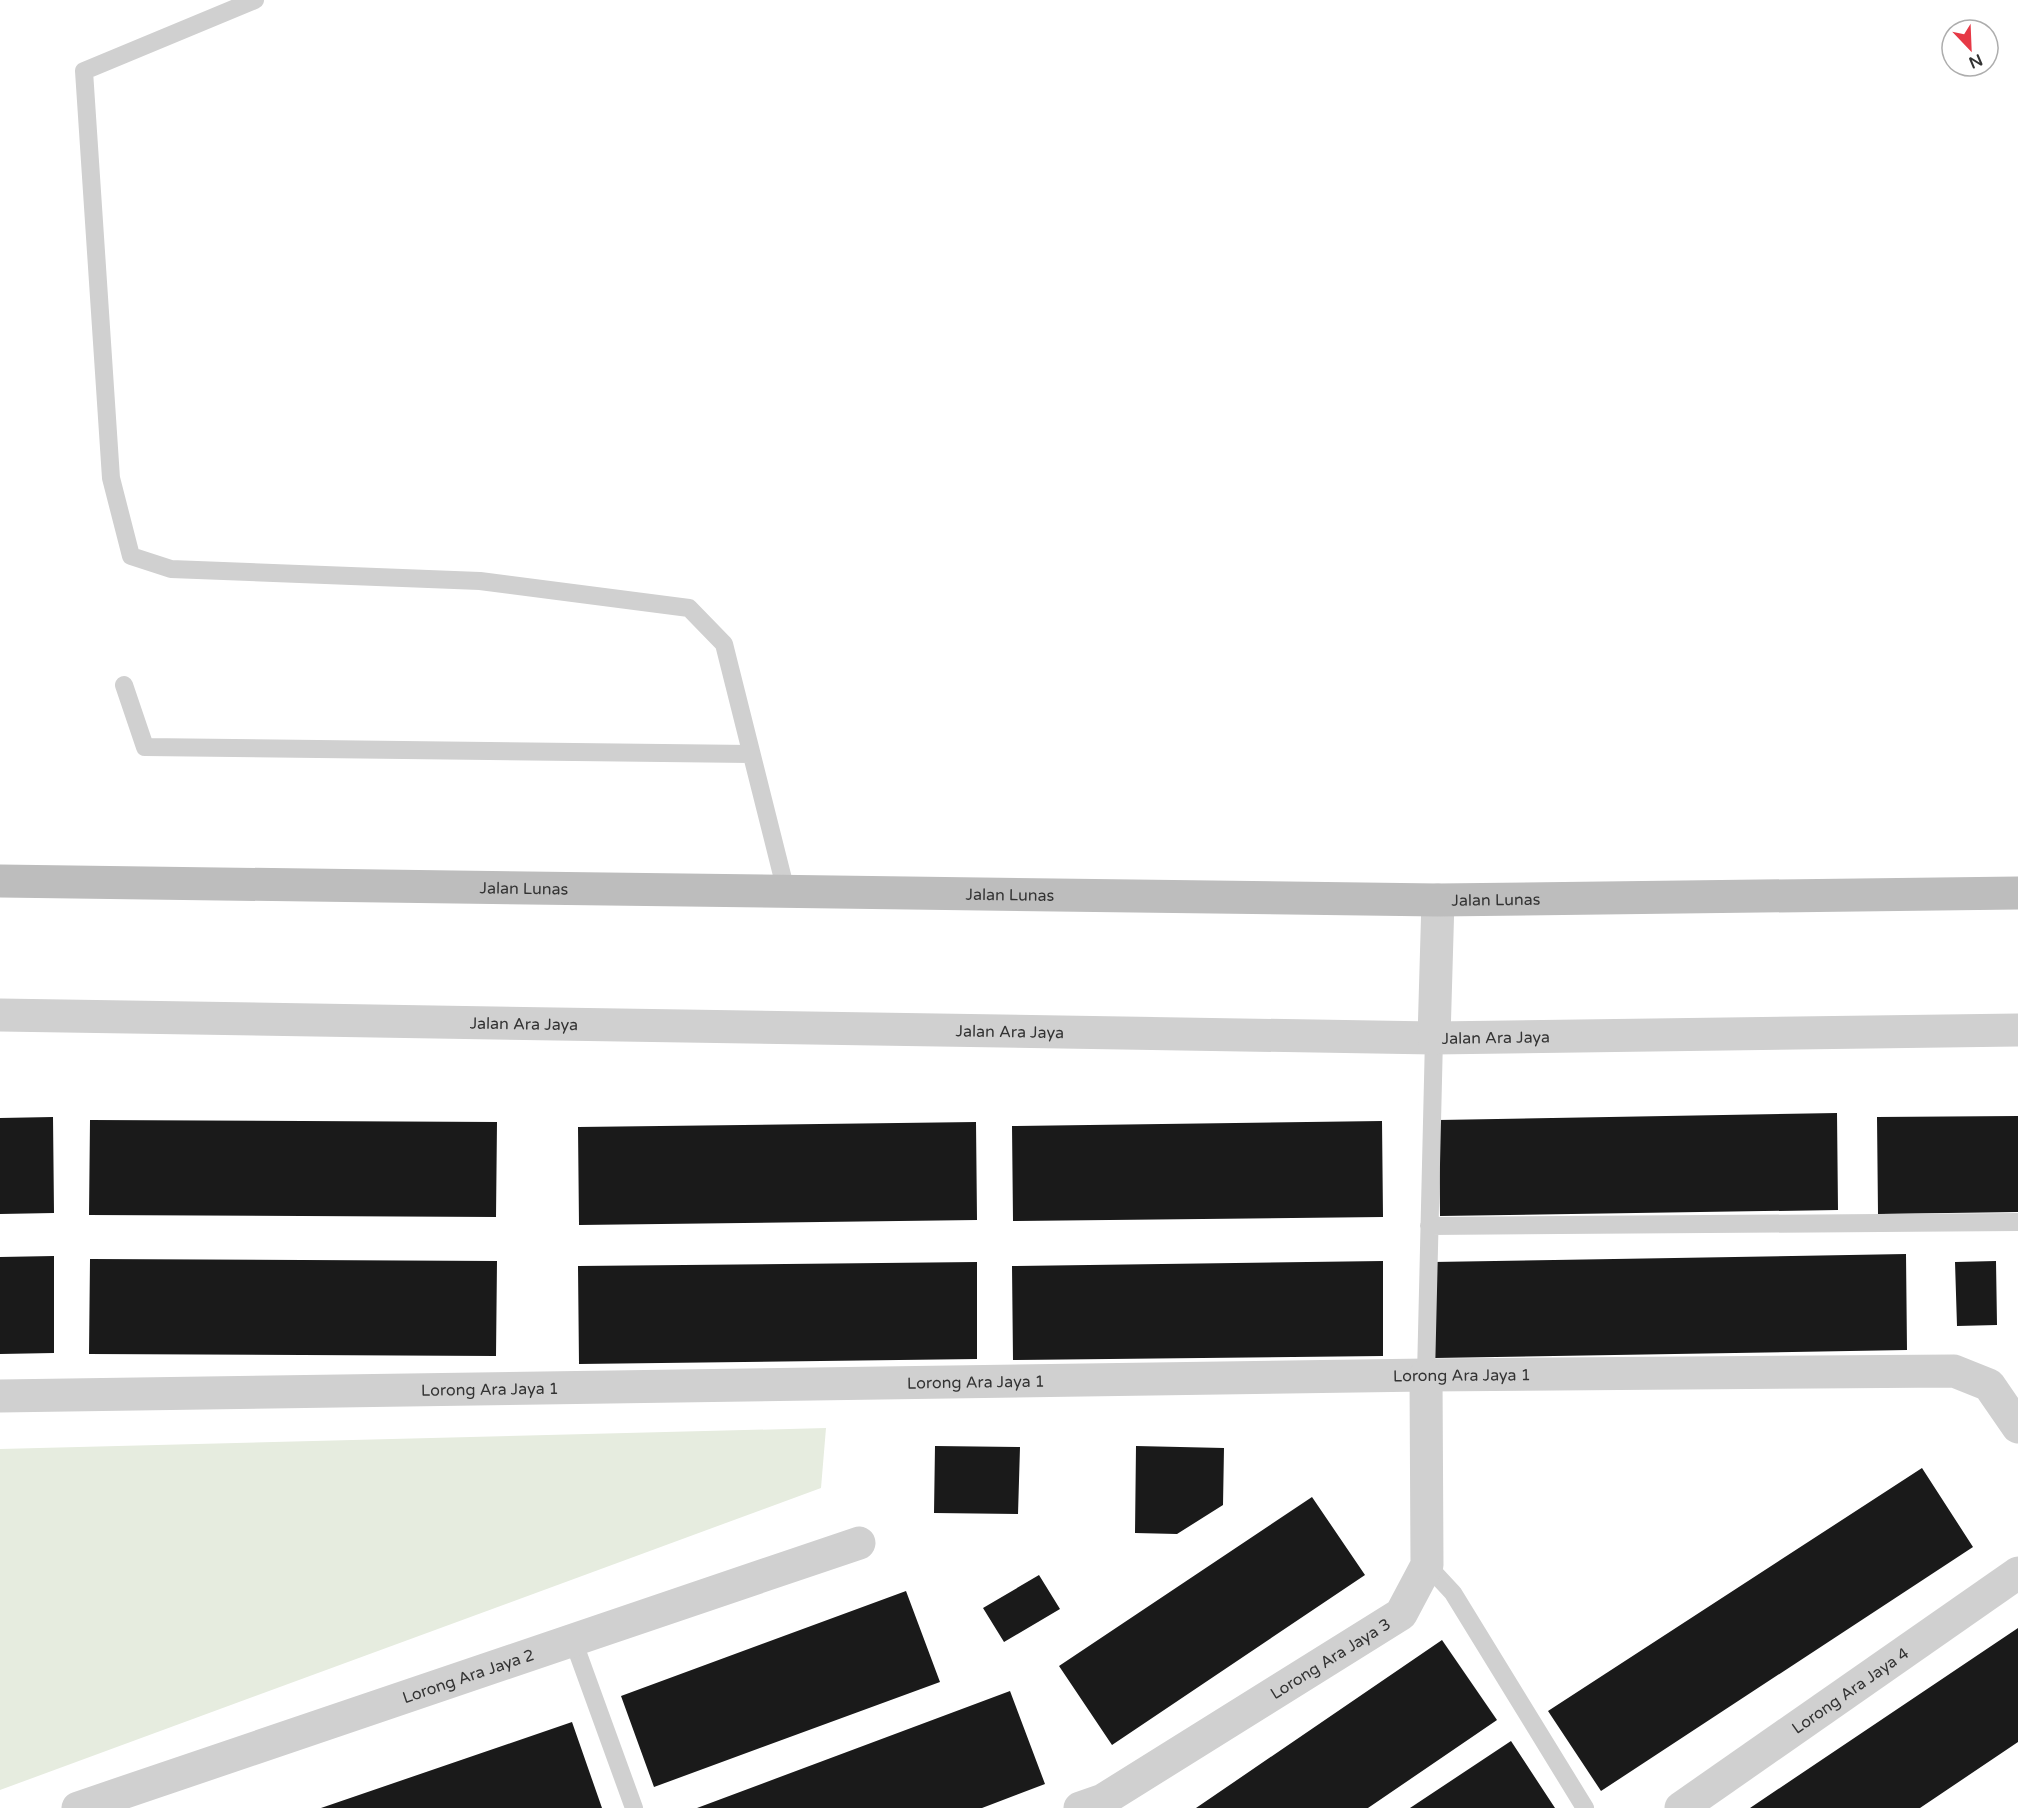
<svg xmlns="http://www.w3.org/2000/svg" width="2018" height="1808" viewBox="0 0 2018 1808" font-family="'Varela Round',sans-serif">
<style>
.green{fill:#e6ecdf}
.building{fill:#1a1a1a}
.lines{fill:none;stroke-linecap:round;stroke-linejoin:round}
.lane{stroke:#d0d0d0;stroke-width:18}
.street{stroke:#d0d0d0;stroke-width:33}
.secondary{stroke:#bdbdbd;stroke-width:33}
.labels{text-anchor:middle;stroke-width:6;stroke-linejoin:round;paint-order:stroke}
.street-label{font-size:16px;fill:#333;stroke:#fff}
</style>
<rect width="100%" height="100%" fill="#fff"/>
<!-- green -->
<path class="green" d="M826,1428l-5,60 -821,302v-341z"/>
<!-- building -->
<path class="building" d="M1837,1113l1,97 -398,6 -1,-96z
M2018,1116v96l-140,2 -1,-97z
M53,1117l1,96 -54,1v-96z
M90,1120l407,2 -1,95 -407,-2z
M1382,1121l1,96 -370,4 -1,-95z
M976,1122l1,98 -398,5 -1,-98z
M1906,1254l1,96 -472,8 -2,-96z
M54,1256v97l-54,1v-97z
M90,1259l407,2 -1,95 -407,-2z
M1383,1261v95l-370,4 -1,-94z
M1996,1261l1,64 -40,1 -2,-64z
M977,1262v97l-398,5 -1,-98z
M935,1446l85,1 -2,67 -84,-1z
M1136,1446l88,2 -1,57 -46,29 -42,-1z
M1922,1468l51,79 -372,244 -53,-80z
M1312,1497l53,78 -253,170 -53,-79z
M1039,1575l21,34 -56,33 -21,-34z
M906,1591l34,91 -286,105 -33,-91z
M2018,1628v114l-98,66h-170z
M1442,1640l55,80 -129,88h-172z
M1010,1691l35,93 -63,24h-285z
M572,1722l30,86h-281z
M1511,1741l44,67h-145z"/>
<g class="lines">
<!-- lane -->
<path class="lane" d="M255,0l-171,71 27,407 20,78 40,13 309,12 209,27 35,36 62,247
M124,685l21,62 606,7
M1429,1226l589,-4
M1426,1375l8,-337
M1427,1565l26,28 132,215
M573,1640l61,168"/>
<!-- street -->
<g class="street">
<path id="s1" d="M0,1015l1434,23 584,-8"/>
<path d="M1434,1038l4,-138"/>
<path id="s2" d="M0,1396l1426,-21 528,-4 35,14 29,42"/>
<path id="s3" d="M78,1808l781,-265"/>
<path id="s4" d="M1080,1808l23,-8 298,-186 26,-49 -1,-190"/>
<path id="s5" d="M1681,1808l337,-235"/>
</g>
<!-- secondary -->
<path class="secondary" id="s6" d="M0,881l1438,19 580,-7"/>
</g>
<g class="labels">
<!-- street labels -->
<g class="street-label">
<text dy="6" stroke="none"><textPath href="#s6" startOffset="524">Jalan Lunas</textPath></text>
<text dy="6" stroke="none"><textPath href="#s6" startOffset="1010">Jalan Lunas</textPath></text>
<text dy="6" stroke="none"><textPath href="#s6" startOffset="1496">Jalan Lunas</textPath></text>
<text dy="6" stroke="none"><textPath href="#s1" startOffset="524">Jalan Ara Jaya</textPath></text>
<text dy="6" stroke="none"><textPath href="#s1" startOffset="1010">Jalan Ara Jaya</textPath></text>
<text dy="6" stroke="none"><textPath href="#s1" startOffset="1496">Jalan Ara Jaya</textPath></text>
<text dy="6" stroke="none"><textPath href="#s2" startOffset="1462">Lorong Ara Jaya 1</textPath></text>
<text dy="6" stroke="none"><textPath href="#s2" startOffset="976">Lorong Ara Jaya 1</textPath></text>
<text dy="6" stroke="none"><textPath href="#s2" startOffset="490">Lorong Ara Jaya 1</textPath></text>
<text dy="6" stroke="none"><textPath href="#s4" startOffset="292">Lorong Ara Jaya 3</textPath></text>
<text dy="6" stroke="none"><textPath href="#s3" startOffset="412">Lorong Ara Jaya 2</textPath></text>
<text dy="6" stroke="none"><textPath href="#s5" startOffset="206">Lorong Ara Jaya 4</textPath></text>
</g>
</g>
<!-- north arrow -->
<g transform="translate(1970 48) rotate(157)"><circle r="28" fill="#ffffff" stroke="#adadad" stroke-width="1.5"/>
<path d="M0-4.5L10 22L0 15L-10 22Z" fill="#e63946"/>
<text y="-9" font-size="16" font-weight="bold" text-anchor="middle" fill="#333333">N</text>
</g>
</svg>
